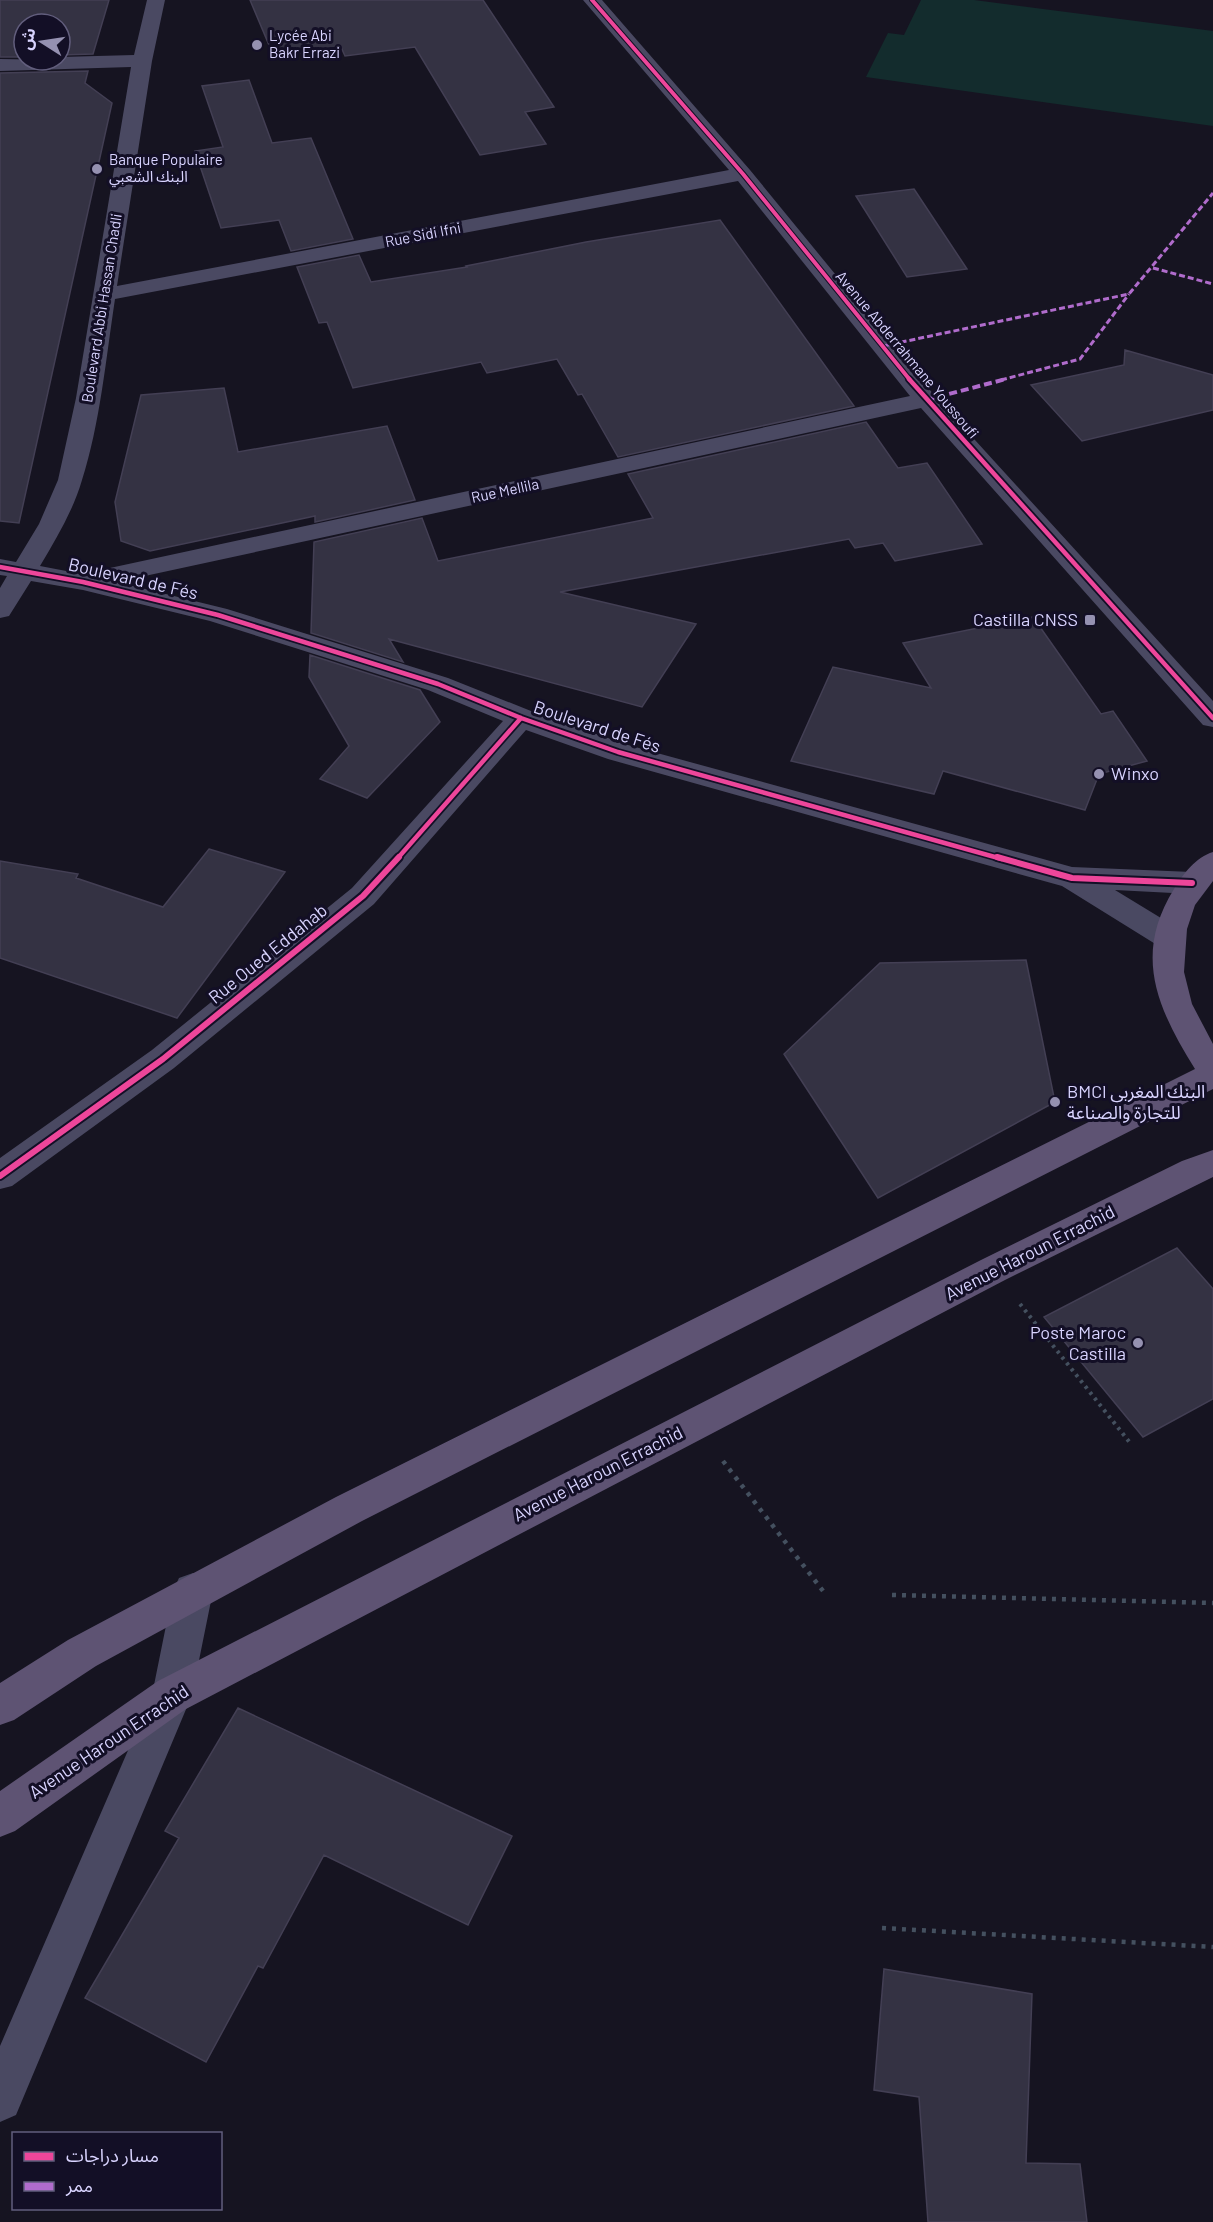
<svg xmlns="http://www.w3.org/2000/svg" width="1213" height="2222" viewBox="0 0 1213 2222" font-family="Barlow,'Noto Sans Arabic',sans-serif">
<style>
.green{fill:#132c2d}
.building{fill:#343243;stroke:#433f54;stroke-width:1.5}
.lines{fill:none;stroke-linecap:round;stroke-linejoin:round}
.path-far1{stroke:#44505f;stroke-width:4;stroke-dasharray:3 4.5;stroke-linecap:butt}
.path{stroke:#44505f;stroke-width:4.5;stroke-dasharray:4 6;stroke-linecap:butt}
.minor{fill:#4a4962;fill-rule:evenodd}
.major{fill:#5e5373;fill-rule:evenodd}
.quiet-far1{stroke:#b06ccc;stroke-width:3;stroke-dasharray:6 3;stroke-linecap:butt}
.quiet{stroke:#b06ccc;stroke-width:4;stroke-dasharray:8 4;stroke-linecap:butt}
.cycleway-far2-casing{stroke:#130f26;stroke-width:6}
.cycleway-far1-casing{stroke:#130f26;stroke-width:8}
.cycleway-casing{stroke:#130f26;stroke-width:10}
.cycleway-far2{stroke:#ed469a;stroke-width:4}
.cycleway-far1{stroke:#ed469a;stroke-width:4.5}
.cycleway{stroke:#ed469a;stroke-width:6}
.poi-dot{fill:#9591b1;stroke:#130f26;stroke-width:2}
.labels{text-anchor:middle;stroke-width:6;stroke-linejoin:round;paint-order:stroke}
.far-poi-label{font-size:15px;fill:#d9d4ff;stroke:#130f26;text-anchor:start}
.far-street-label{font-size:15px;fill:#d9d4ff;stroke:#130f26}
.street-label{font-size:18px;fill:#d9d4ff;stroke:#130f26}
.poi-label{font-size:18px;fill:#d9d4ff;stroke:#130f26;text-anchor:end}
</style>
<rect width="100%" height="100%" fill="#161421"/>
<!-- green -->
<path class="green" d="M921,0h53l239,31v95l-347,-49 22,-44 16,2z"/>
<!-- building -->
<path class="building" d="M0,0h109l-16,54 -33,1v-31h-36v33h-24z
M250,0h233l71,107 -29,5 21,32 -66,11 -65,-108 -70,9 -4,-9 -67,10z
M88,71l-3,12 27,20 -93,420 -19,-2v-448z
M249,80l23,63 39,-5 42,101 -62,12 -12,-31 -58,8 -26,-77 28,-4 -21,-61z
M914,189l53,80 -60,8 -51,-81z
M720,220l134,186 -236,51 -36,-63 -4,1 -21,-36 -70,14 -6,-11 -128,26 -26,-66 -8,1 -22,-56 62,-12 12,27 96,-15 -1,-1 120,-24z
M1125,350l88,25v35l-131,31 -51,-56 93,-20z
M224,388l14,64 149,-26 28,74 -100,22v-6l-165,35 -29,-10 -6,-39 26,-107z
M866,422l32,46 29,-5 55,81 -87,17 -12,-18 -28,5 -6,-9 -289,53 136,32 -54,83 -253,-68 14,23 -92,-29 3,-91 108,-24 16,43 215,-43 -25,-44z
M1033,617l68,97 12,-3 34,50 -48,13 -14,36 -142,-39 -9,23 -143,-33 42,-94 98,21 -28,-45z
M310,655l110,35 20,32 -73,76 -47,-19 29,-33 -40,-69z
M209,849l76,23 -108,146 -177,-60v-97l78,13 -2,4 87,29z
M1026,960l29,142 -177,96 -94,-144 96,-91z
M1177,1248l36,41v110l-70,38 -99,-120z
M238,1708l274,128 -44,89 -144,-70 -61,113 -5,-2 -52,96 -121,-64 94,-160 -14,-7z
M884,1969l148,25 -6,169 54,1 7,58h-159l-9,-125 -45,-7z"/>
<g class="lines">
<!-- path-far1 -->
<path class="path-far1" d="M1020,1304l111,140"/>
<!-- path -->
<path class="path" d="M723,1461l100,130
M892,1595l321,8
M882,1928l331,19"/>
<!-- minor -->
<path class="minor" d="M147,0h18l-13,61 -35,225 612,-116 -146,-170h19l148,170 184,225 279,306v26l-10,-2 -282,-317 -804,174 110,27 221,69 83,33 97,34 444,122 120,5 11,3 4,8 -4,8 -11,3 -77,-4 64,39 4,8 -4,8 -11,3 -11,-3 -95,-59 -454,-127 -82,-29 -152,174 -200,164 -162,118 -12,3v-31l152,-108 200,-162 151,-167 -75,-31 -218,-69 -127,-31 -52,-9 -22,35 -9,2v-30l7,-12 -7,-1v-16l16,3 23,-38 19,-44 18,-82 55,-331 -131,4v-12l60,1v-3l74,-2zM738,181l172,215 -828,178 -42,-8c16,-27 33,-55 42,-86 18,-56 24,-122 33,-181z
M193,1573l14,5 6,13 -21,104 -176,420 -16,7v-76l152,-351 21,-104 6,-13z"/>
<!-- major -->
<path class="major" d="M1213,852v29l-18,24 -8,24 -3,43 8,32 21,40v45l-851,432 -266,145 -82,54 -14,5v-42l68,-43 268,-143 859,-428c-38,-61 -62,-114 -21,-180 9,-15 22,-32 39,-37z
M1213,1150v27l-208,103 -819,429 -171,122 -15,6v-46l158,-110 823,-421 201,-99z"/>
<!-- quiet-far1 -->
<path class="quiet-far1" d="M1153,268l60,16
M883,346l246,-52 84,-101
M1001,380l79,-21 49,-65"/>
<!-- quiet -->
<path class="quiet" d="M926,400l80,-21"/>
<!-- cycleway-far2 casing -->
<g class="cycleway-far2-casing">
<path id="cycleway-far2" d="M592,0l151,174 167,206"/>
</g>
<!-- cycleway-far1 casing -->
<g class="cycleway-far1-casing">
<path id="cycleway-far1" d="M909,379l304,339
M0,567l83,15 135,33 220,69 83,34 97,34 384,107
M397,859l124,-141"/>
</g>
<!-- cycleway casing -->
<g class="cycleway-casing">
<path id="cycleway" d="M997,857l75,21 120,5
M0,1176l163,-117 200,-163 36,-39"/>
</g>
<!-- cycleway-far2 -->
<use href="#cycleway-far2" class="cycleway-far2"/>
<!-- cycleway-far1 -->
<use href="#cycleway-far1" class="cycleway-far1"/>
<!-- cycleway -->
<use href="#cycleway" class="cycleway"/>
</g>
<!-- markers -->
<g class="poi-dot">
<circle cx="257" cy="45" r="6"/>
<circle cx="97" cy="169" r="6"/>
<rect x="1084" y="614" width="12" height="12" rx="3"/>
<circle cx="1099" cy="774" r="6"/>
<circle cx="1055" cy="1102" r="6"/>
<circle cx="1138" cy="1343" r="6"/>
</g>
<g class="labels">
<!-- far-poi labels -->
<g class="far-poi-label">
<text x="269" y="41">Lycée Abi<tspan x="269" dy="17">Bakr Errazi</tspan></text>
<text x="109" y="165">Banque Populaire<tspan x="109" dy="17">البنك الشعبي</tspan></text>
</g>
<!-- far-street labels -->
<g class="far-street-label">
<text transform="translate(423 235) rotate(-11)" y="5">Rue Sidi Ifni</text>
<text transform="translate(102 308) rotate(-81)" y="5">Boulevard Abbi Hassan Chadli</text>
<text transform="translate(907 355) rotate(50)" y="5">Avenue Abderrahmane Youssoufi</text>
<text transform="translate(505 491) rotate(-12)" y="5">Rue Mellila</text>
</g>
<!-- street labels -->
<g class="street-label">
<text transform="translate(133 579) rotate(13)" y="6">Boulevard de Fés</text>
<text transform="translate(597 727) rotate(18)" y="6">Boulevard de Fés</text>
<text transform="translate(268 954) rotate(-39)" y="6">Rue Oued Eddahab</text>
<text transform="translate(1030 1253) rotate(-27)" y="6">Avenue Haroun Errachid</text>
<text transform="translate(598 1474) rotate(-27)" y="6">Avenue Haroun Errachid</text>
<text transform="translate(109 1742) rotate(-34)" y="6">Avenue Haroun Errachid</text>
</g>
<!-- poi labels -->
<g class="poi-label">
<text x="1078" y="626">Castilla CNSS</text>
<text x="1111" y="780" text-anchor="start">Winxo</text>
<text x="1067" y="1098" text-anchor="start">BMCI البنك المغربي<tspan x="1067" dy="21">للتجارة والصناعة</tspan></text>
<text x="1126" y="1339">Poste Maroc<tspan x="1126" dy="21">Castilla</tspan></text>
</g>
</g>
<!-- legend -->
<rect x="12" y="2132" width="210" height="78" fill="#130f26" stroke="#625e7d" stroke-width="1.5"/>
<rect x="24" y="2152" width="30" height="9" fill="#ed469a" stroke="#625e7d" stroke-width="1.5"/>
<text x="66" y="2162" font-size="18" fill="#d9d4ff">مسار دراجات</text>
<rect x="24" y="2182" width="30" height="9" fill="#b06ccc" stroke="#625e7d" stroke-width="1.5"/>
<text x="66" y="2192" font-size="18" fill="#d9d4ff">ممر</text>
<!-- north arrow -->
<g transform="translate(42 42) rotate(282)"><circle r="28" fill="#130f26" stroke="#625e7d" stroke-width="1.5"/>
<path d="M0-4.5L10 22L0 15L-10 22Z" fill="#9591b1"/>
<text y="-9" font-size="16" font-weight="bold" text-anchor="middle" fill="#d9d4ff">ش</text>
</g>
</svg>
